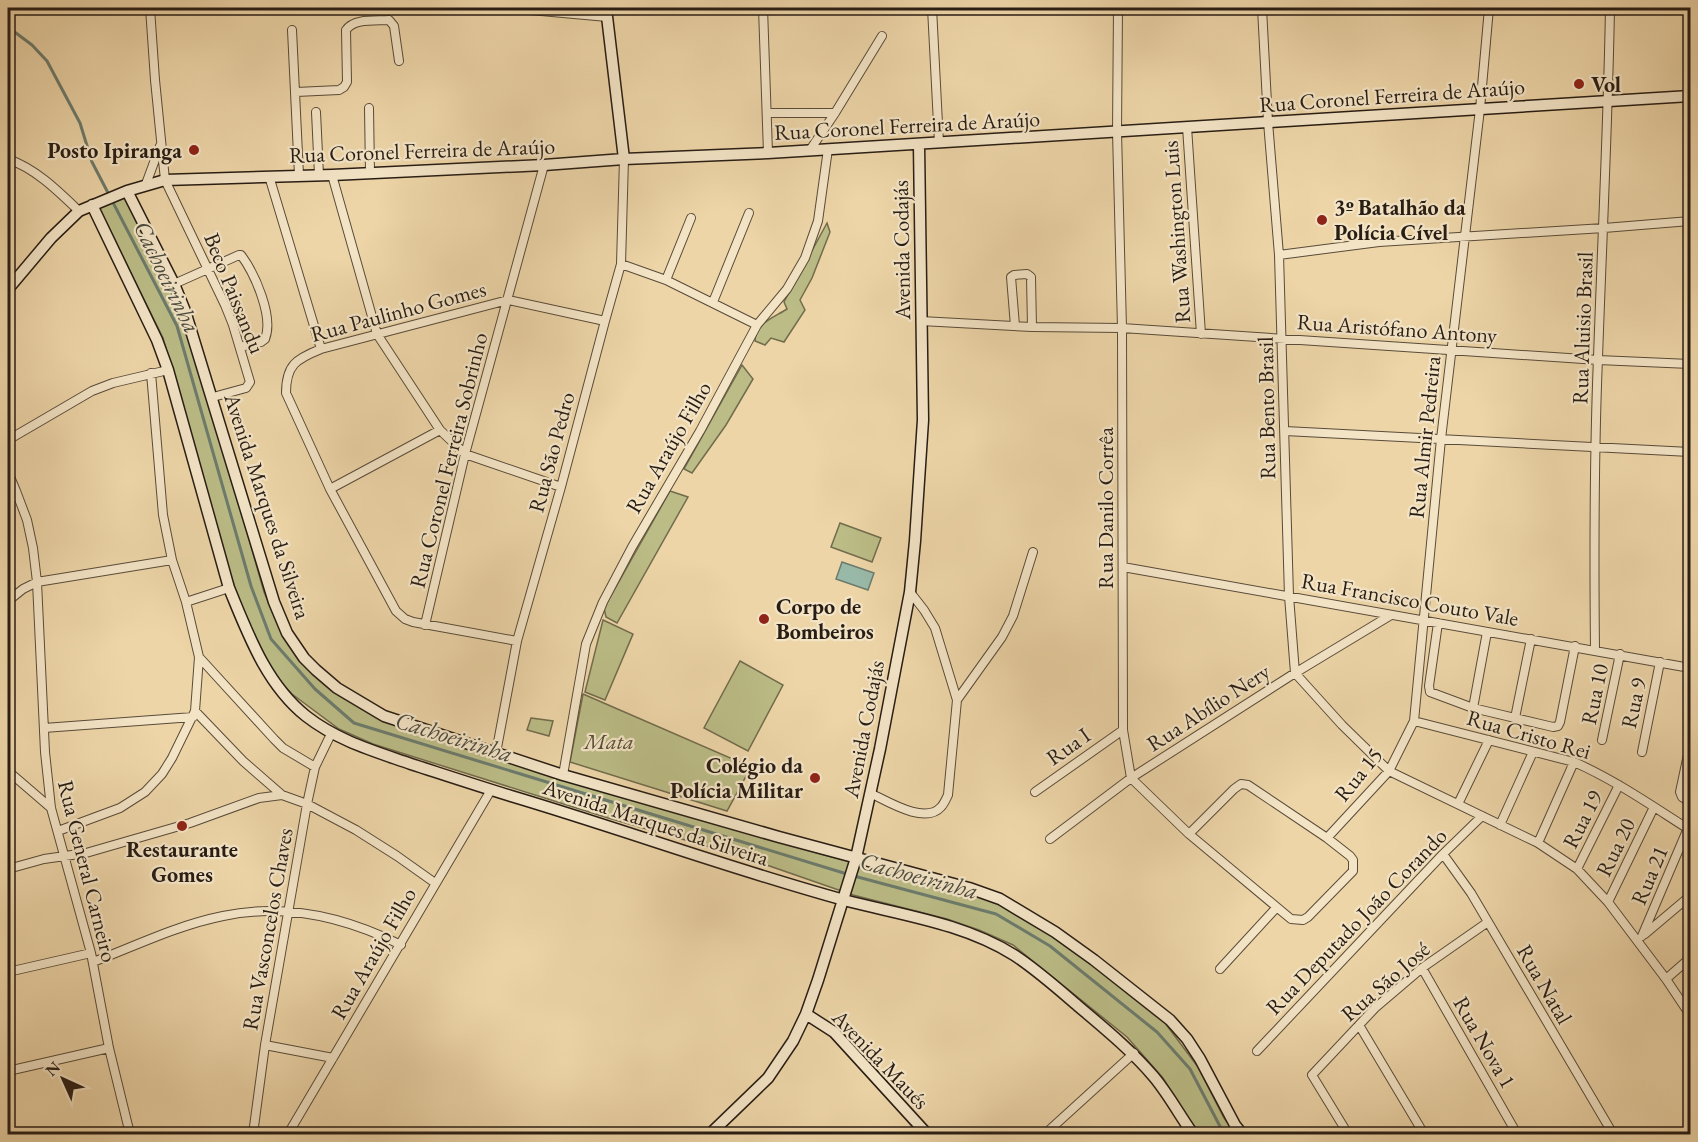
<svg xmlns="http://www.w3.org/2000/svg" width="1698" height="1142" viewBox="0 0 1698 1142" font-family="'EB Garamond',serif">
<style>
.green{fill:#bbbc86;stroke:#726c4d;stroke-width:1.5}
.water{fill:#99b9a8;stroke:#6c7b6d;stroke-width:1.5}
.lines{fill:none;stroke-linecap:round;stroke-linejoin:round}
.stream{stroke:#6c7b6d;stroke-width:3}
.street-casing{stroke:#594b39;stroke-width:10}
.secondary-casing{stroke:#281d14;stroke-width:13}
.street{stroke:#f3e4c6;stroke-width:8}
.secondary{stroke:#f3e4c6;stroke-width:10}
.poi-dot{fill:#8f2418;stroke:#f3e4c6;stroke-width:2}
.labels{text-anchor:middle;stroke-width:4.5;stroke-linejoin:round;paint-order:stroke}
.poi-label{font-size:22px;font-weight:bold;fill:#281d14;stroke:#f3e4c6;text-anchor:start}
.street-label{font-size:22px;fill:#281d14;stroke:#f3e4c6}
.park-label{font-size:22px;font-style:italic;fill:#544d36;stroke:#f3e4c6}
.water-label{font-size:24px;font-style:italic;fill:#4a4c40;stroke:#f3e4c6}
</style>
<rect width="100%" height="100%" fill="#edd5a8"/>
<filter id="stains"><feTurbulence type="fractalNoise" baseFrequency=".00333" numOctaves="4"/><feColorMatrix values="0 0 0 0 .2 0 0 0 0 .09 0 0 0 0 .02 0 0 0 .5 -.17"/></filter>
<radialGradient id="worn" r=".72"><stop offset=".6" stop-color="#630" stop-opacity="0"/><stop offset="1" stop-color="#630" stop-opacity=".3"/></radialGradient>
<!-- green -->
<path class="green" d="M124,195l64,131 76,266 18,42 17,25 18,19 22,16 39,21 300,92 143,47 176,46 63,41 67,50 38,32 33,44 26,51 12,16h-39l-34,-56 -36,-41 -114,-92 -34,-15 -32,-11 -94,-24 -115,-40 -130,-37 -235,-74 -34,-15 -47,-35 -13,-14 -22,-32 -29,-79 -65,-231 -65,-132z
M827,223l3,9 -18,46 -12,22 5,10 -21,32 -13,-4 -6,7 -10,-4c1,-18 18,-23 32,-32l-3,-7z
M742,365l11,14 -27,46 -34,48 -8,-4z
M670,491l18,6 -71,126 -11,-6 -2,-9z
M840,523l41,15 -9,24 -41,-15z
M603,620l30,14 -28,66 -20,-8z
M740,661l43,24 -35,66 -44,-23z
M583,694l168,73 -24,44 -157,-49z
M531,718l22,3 -4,15 -22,-6z"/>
<!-- water -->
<path class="water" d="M842,562l32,11 -6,17 -32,-11z"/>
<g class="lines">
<!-- stream -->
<path class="stream" d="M8,27l24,18 15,16 33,62 12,39 85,164 74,260 20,53 44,50 39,34 493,151
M854,876l142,38 54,32 107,86 33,37 34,65"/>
<!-- street casing -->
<g class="street-casing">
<path id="street" d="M150,8l5,72 10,100 60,125 8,20 17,57 -4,6 -33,9
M507,8l100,9
M763,8l5,145
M932,8l7,135
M1118,8l-1,124 5,196 1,402 8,48 58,56 102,85 12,1 5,-3 45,-46v-11l-3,-4 -23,-18 -79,-53 -7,-1 -7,5 -45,45
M1262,8l6,114 11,133 10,341 6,77 47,52 47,46 149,72 39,26 31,33 58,77 24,36
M292,30l7,145
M296,92l43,-2 5,-3 3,-5 -1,-52c8,-12 30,-9 43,-10l5,6 5,35
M369,108l1,65
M316,112l3,63
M767,113h68
M1187,127l14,207
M810,150l25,-37 47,-77
M8,159c28,10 49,31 71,52
M332,175l45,159 63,96 25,24 96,33
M269,176l52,173
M146,184l14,-38
M1279,255l100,-13 225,-14 86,-7
M621,264l45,16 91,45
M666,280l25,-62
M174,284l65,-29h2c14,19 33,62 24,84l-4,3 -21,5
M713,302l36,-89
M921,321l111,6 90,1 476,32 92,4
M1015,326l-4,-49 3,-2 13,-1 4,3 1,50
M1285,431l405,21
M8,440l84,-49 21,-8 55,-13
M8,472l8,19 11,29 6,28 4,34 8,170 6,56 40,145 18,95 21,86
M330,489l110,-59
M1123,567l567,101
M8,601l15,-12 14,-7 135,-22
M186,602l43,-14
M1438,623l-9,63 1,6 43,16 80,19 5,-1 2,-4 15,-76
M425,625l40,-171 79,-289
M517,641l-104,-19 -8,-3 -9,-8 -66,-122 -44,-96c0,-28 10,-34 35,-44l187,-49 97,21
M1595,650c-1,-97 -1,-195 3,-292 4,-117 10,-233 12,-350
M199,657l75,82 9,9 32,19
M957,700l45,-63 11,-21 20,-64
M1473,708l14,-76
M195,711l48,50 39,34
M1515,718l16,-79
M1414,721l160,41c41,18 78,44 116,68
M44,728l149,-11
M1602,740l18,-86
M1690,745l-10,47 2,5 8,5
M1642,752l18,-90
M496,753l21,-112 44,-154 44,-166 16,-57 3,-105
M8,771l43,37
M563,775l23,-131 17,-42 29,-55 68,-116 57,-106 30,-36 18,-31 13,-37 10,-72
M1035,792l88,-62
M870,793c17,8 55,32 71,14 3,-3 5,-8 7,-12l9,-95 -22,-72 -11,-18 -14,-18
M1458,804l31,-64
M1500,825l33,-73
M58,831l62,-23 25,-16 17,-18 10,-16 23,-47 4,-54 -13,-55 -14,-42 -9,-45 -12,-142
M1327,838l62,-67 25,-50 27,-282 39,-330 9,-101
M1050,839l81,-61 164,-105 96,-58
M1538,843l36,-81
M1443,854l28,39 142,241
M8,869l36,-10 42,-6 104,-30 69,-25 23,-3 25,9 49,26 41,26 38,27
M1577,869l42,-84
M1608,902l46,-95
M1645,934l45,-38
M1642,936l46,-108
M93,962c42,-16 85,-37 130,-46 61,-13 122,1 178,29
M1422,968l95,166
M1220,969l56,-61
M8,972l83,-19
M1666,979l24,-21
M1359,1025l65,109
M265,1045l68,13
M1257,1051l186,-197 39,-38
M8,1071l101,-23
M253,1134l12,-89 42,-241 8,-37 16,-33
M288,1134l203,-344
M1045,1134l89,-81
M1348,1134l-36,-59 63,-67 47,-40 66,-46"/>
</g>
<!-- secondary casing -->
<g class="secondary-casing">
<path id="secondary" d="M606,8l18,151
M127,191l47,93 11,27 89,291 13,31 17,25 12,12 21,18 47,28 179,59 216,62 190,51 31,11 55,33 39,28 76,60 17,19 13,20 35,66 7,9
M92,205l65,135 11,30 61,218c19,46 37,96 77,128 32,25 68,35 105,48 34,11 67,22 100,32 111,33 220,73 333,104 57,15 119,23 170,55 23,15 43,33 64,51 26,22 53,44 76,71 15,18 26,39 39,57
M8,289l43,-51 28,-27 48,-20 38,-11 167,-5 212,-10 80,-6 144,-6 922,-57
M806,1014l28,18 93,102
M710,1134l58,-56 25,-37 13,-27 12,-34 38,-122 24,-109 30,-157 5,-51 8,-121 -4,-275"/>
</g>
<!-- street -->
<use href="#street" class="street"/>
<!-- secondary -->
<use href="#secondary" class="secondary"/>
</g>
<!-- markers -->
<g class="poi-dot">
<circle cx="1579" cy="84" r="6"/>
<circle cx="194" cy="150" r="6"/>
<circle cx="1322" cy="220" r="6"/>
<circle cx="764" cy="619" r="6"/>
<circle cx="815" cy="778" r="6"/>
<circle cx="182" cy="826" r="6"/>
</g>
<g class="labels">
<!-- poi labels -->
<g class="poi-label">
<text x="1591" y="92">Vol</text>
<text x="182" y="158" text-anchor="end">Posto Ipiranga</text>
<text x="1334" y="215">3º Batalhão da<tspan x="1334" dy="25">Polícia Cível</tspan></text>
<text x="776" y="614">Corpo de<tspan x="776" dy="25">Bombeiros</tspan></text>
<text x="803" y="773" text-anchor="end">Colégio da<tspan x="803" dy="25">Polícia Militar</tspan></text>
<text x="182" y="857" text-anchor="middle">Restaurante<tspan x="182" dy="25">Gomes</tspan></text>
</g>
<!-- street labels -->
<g class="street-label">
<text transform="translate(1392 95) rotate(-4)" y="8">Rua Coronel Ferreira de Araújo</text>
<text transform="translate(907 125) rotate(-3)" y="8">Rua Coronel Ferreira de Araújo</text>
<text transform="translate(422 150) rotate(-2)" y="8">Rua Coronel Ferreira de Araújo</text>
<text transform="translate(1176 232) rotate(-94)" y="8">Rua Washington Luis</text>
<text transform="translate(901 250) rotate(-91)" y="8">Avenida Codajás</text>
<text transform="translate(235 293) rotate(68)" y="8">Beco Paissandu</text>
<text transform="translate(398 311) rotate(-15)" y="8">Rua Paulinho Gomes</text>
<text transform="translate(1397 328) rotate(4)" y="8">Rua Aristófano Antony</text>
<text transform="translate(1582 328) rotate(-88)" y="8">Rua Aluisio Brasil</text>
<text transform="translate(1266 408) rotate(-91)" y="8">Rua Bento Brasil</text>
<text transform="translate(1424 437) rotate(-84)" y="8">Rua Almir Pedreira</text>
<text transform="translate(668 447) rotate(-60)" y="8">Rua Araújo Filho</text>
<text transform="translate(551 452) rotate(-75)" y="8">Rua São Pedro</text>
<text transform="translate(448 460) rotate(-76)" y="8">Rua Coronel Ferreira Sobrinho</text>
<text transform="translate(268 506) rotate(72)" y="8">Avenida Marques da Silveira</text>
<text transform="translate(1105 508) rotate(-90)" y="8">Rua Danilo Corrêa</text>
<text transform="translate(1410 599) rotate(10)" y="8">Rua Francisco Couto Vale</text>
<text transform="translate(1594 694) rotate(-78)" y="8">Rua 10</text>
<text transform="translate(1633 703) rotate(-78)" y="8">Rua 9</text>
<text transform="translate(1208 707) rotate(-33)" y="8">Rua Abílio Nery</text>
<text transform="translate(863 729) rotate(-79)" y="8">Avenida Codajás</text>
<text transform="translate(1529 734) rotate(16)" y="8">Rua Cristo Rei</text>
<text transform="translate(1068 746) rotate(-35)" y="8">Rua I</text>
<text transform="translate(1358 774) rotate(-51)" y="8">Rua 15</text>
<text transform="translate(1582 819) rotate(-63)" y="8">Rua 19</text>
<text transform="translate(656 822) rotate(18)" y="8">Avenida Marques da Silveira</text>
<text transform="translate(1615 847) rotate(-64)" y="8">Rua 20</text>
<text transform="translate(88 871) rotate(76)" y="8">Rua General Carneiro</text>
<text transform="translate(1649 875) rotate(-67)" y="8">Rua 21</text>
<text transform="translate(1356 921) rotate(-46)" y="8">Rua Deputado João Corando</text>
<text transform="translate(267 929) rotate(-80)" y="8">Rua Vasconcelos Chaves</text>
<text transform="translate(373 953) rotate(-60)" y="8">Rua Araújo Filho</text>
<text transform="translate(1385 981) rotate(-41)" y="8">Rua São José</text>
<text transform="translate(1545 984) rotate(60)" y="8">Rua Natal</text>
<text transform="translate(1485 1042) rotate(60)" y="8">Rua Nova 1</text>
<text transform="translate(881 1059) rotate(46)" y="8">Avenida Maués</text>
</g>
<!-- park labels -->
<g class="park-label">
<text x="609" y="749">Mata</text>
</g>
<!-- water labels -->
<g class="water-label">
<text transform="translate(167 277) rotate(64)" y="8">Cachoeirinha</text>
<text transform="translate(454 737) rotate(17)" y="8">Cachoeirinha</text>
<text transform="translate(919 876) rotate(15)" y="8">Cachoeirinha</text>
</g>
</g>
<!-- margin -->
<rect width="1698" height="1142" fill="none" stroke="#edd5a8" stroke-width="30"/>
<rect x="9" y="9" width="1680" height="1124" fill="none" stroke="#281d14" stroke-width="3"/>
<rect x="15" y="15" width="1668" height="1112" fill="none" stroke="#281d14" stroke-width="1.5"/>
<!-- north arrow -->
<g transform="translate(63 1079) rotate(315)" stroke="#f3e4c6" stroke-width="4.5" paint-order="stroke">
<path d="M0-4.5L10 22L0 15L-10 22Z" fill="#281d14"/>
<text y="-9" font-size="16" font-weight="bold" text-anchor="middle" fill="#281d14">N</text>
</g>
<rect width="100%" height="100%" filter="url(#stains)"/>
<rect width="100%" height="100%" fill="url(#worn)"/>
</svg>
